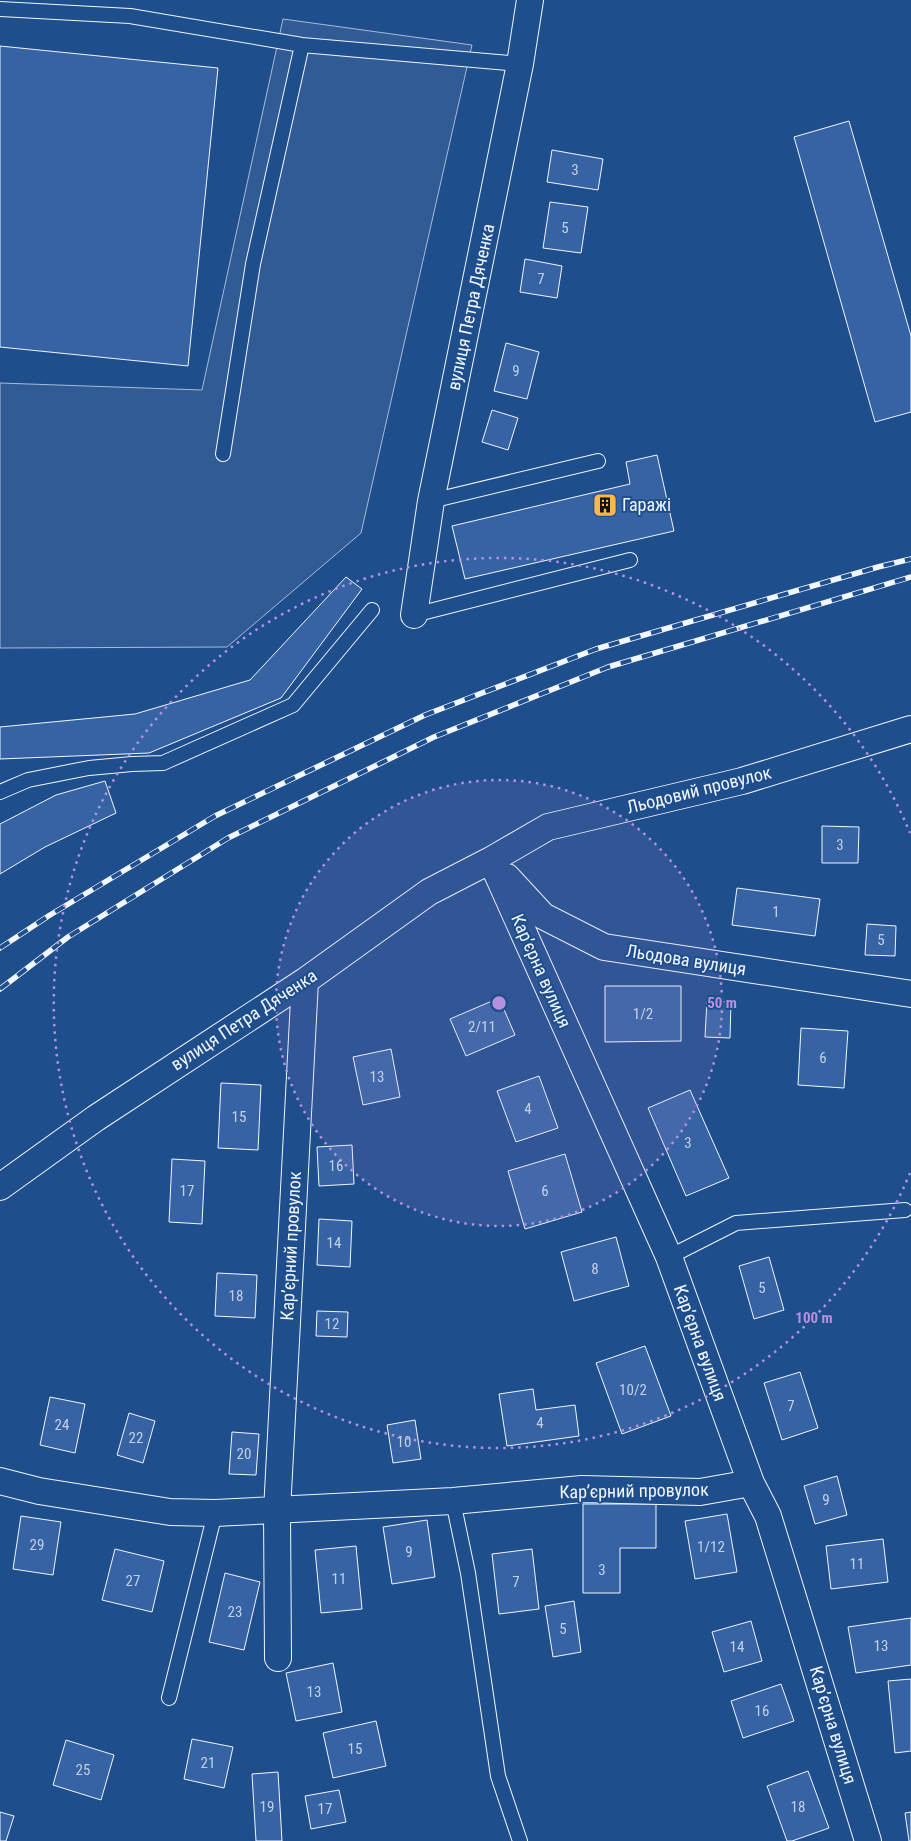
<svg xmlns="http://www.w3.org/2000/svg" width="911" height="1841" viewBox="0 0 911 1841" font-family="'Roboto Condensed',sans-serif">
<style>
.parking{fill:#305b95;stroke:#a8bbd7}
.building{fill:#3563a3;stroke:#f2f6ff}
.lines{fill:none;stroke-linecap:round;stroke-linejoin:round}
.service-casing{stroke:#f2f6ff;stroke-width:16}
.minor-casing{stroke:#f2f6ff;stroke-width:28}
.service{stroke:#1f4e8c;stroke-width:14}
.minor{stroke:#1f4e8c;stroke-width:26}
.rail-casing{stroke:#f2f6ff;stroke-width:5.5}
.rail{stroke:#1f4e8c;stroke-width:4;stroke-dasharray:11;stroke-linecap:butt}
.ring{fill:none;stroke:#b691df;stroke-width:2.5;stroke-dasharray:2.5 5}
.labels{text-anchor:middle;stroke-width:4;stroke-linejoin:round;paint-order:stroke}
.number-label{font-size:15px;fill:#c3d1e8}
.street-label{font-size:18px;fill:#f2f6ff;stroke:#1f4e8c}
.poi-label{font-size:18px;fill:#f2f6ff;stroke:#1f4e8c;text-anchor:start}
.centre{fill:#b691df;stroke:#1f4e8c;stroke-width:2.5}
.ring-label{font-size:15px;text-anchor:middle;font-weight:bold;fill:#b691df;stroke:#1f4e8c;stroke-width:4;stroke-linejoin:round;paint-order:stroke}
</style>
<rect width="100%" height="100%" fill="#1f4e8c"/>
<!-- parking -->
<path class="parking" d="M283,19l189,26 -111,488 -134,114 -227,1v-265l202,7z"/>
<!-- building -->
<path class="building" d="M0,46l218,22 -30,298 -188,-19z
M849,121l62,215v76l-36,10 -81,-285z
M552,150l51,9 -5,31 -51,-8z
M550,202l38,5 -7,46 -38,-5z
M525,259l37,7 -5,32 -37,-6z
M506,343l33,9 -12,47 -33,-8z
M492,410l26,8 -10,32 -26,-8z
M657,455l17,76 -209,48 -13,-53 178,-42 -4,-22z
M346,577l16,12 -81,109 -132,55 -149,6v-32l135,-13 115,-34z
M105,781l11,32 -71,34 -45,27v-50l56,-29z
M822,826l37,1 -1,36h-36z
M737,888l83,11 -5,37 -83,-11z
M867,924l29,2 -1,30 -30,-1z
M605,986h76v55l-76,1z
M499,998l16,37 -49,21 -16,-37z
M707,1001l24,1 -1,36 -25,-1z
M801,1028l47,3 -4,57 -46,-3z
M391,1049l9,48 -37,8 -10,-48z
M539,1076l19,52 -42,14 -19,-51z
M221,1083l40,2 -3,65 -40,-2z
M690,1090l39,88 -43,18 -38,-88z
M352,1145l2,39 -35,2 -2,-39z
M565,1154l17,58 -57,17 -17,-58z
M172,1159l33,2 -3,63 -33,-2z
M319,1219l33,2 -2,46 -33,-2z
M616,1237l13,49 -55,15 -13,-49z
M769,1257l15,53 -30,9 -15,-53z
M217,1273l40,2 -2,43 -40,-2z
M317,1311l31,1 -1,25 -31,-1z
M645,1346l26,70 -49,18 -26,-71z
M800,1372l18,56 -36,12 -18,-57z
M533,1389l3,21 39,-5 4,31 -72,10 -8,-52z
M50,1397l35,7 -10,49 -35,-8z
M129,1413l26,8 -12,42 -26,-8z
M415,1420l6,39 -28,4 -6,-38z
M232,1432l27,2 -3,41 -27,-1z
M837,1476l10,39 -32,9 -11,-38z
M583,1504h73v44h-36v45h-37z
M727,1514l10,58 -42,7 -10,-58z
M21,1516l40,6 -8,53 -40,-6z
M427,1520l8,57 -43,7 -9,-57z
M883,1539l5,43 -57,7 -5,-43z
M356,1546l6,63 -41,4 -6,-63z
M115,1549l49,12 -12,51 -50,-12z
M532,1549l7,60 -40,5 -7,-60z
M225,1573l35,9 -16,68 -35,-8z
M574,1601l7,51 -28,5 -8,-51z
M911,1618v47l-55,8 -8,-46z
M751,1621l11,40 -38,11 -12,-40z
M333,1663l9,49 -46,9 -10,-48z
M911,1679v72l-16,2 -7,-72z
M781,1684l13,37 -51,17 -12,-37z
M376,1721l10,45 -53,12 -10,-45z
M192,1739l41,8 -9,41 -40,-9z
M66,1740l48,15 -13,45 -48,-15z
M808,1771l21,57 -37,13h-5l-20,-55z
M278,1772l4,69h-26l-4,-67z
M339,1790l7,32 -35,7 -6,-33z
M0,1812l14,4 -8,25h-6z
M911,1812v29h-2l-4,-28z"/>
<g class="lines">
<!-- service casing -->
<g class="service-casing">
<path id="service" d="M0,9l130,7 172,29 218,19
M223,454l30,-190 49,-219
M431,501l167,-40
M414,615l216,-55
M0,792l28,-12 61,-12 43,-4 31,-1 130,-58 79,-95
M669,1257l67,-34 169,-13
M453,1501l15,72 30,203 22,65
M169,1698l46,-185"/>
</g>
<!-- minor casing -->
<g class="minor-casing">
<path id="minor" d="M414,615l17,-114 89,-437 10,-64
M491,860l178,397 82,226 17,33 100,325
M507,877l36,39 61,31 307,47
M0,1187l96,-69 209,-137 124,-89 62,-32 57,-33 194,-46 169,-52
M0,1481l39,10 131,21 45,1 238,-12 129,-12 118,3 51,-9
M278,1658l-1,-147 28,-530"/>
</g>
<!-- service -->
<use href="#service" class="service"/>
<!-- minor -->
<use href="#minor" class="minor"/>
<!-- rail casing -->
<g class="rail-casing">
<path id="rail" d="M0,948l50,-33 165,-99 210,-101 171,-66 282,-82 33,-8
M0,989l68,-52 160,-99 206,-101 174,-70 303,-90"/>
</g>
<!-- rail -->
<use href="#rail" class="rail"/>
</g>
<!-- distance rings -->
<circle cx="499" cy="1003" r="223" fill="#b691df" fill-opacity=".12"/>
<g class="ring">
<circle cx="499" cy="1003" r="223"/>
<path d="M910 1173A445 445 0 1 1 910 833"/>
</g>
<!-- icons -->
<defs>
<g id="building-square" transform="scale(1.25)"><rect x="-9" y="-9" width="18" height="18" rx="4" fill="#ffb74d" stroke="#1f4e8c"/><path d="M-4-6H4V6H1V3H-1V6H-4ZM-2.5-4.3h1.7v1.8h-1.7ZM.8-4.3h1.7v1.8H.8ZM-2.5-1h1.7V.8h-1.7ZM.8-1h1.7V.8H.8Z" fill="#111"/></g>
</defs>
<g fill-rule="evenodd">
<use href="#building-square" x="605" y="505"/>
</g>
<g class="labels">
<!-- number labels -->
<g class="number-label">
<text x="575" y="175">3</text>
<text x="565" y="233">5</text>
<text x="541" y="284">7</text>
<text x="516" y="376">9</text>
<text x="840" y="850">3</text>
<text x="776" y="917">1</text>
<text x="881" y="945">5</text>
<text x="643" y="1019">1/2</text>
<text x="482" y="1032">2/11</text>
<text x="823" y="1063">6</text>
<text x="377" y="1082">13</text>
<text x="528" y="1114">4</text>
<text x="239" y="1122">15</text>
<text x="688" y="1148">3</text>
<text x="336" y="1171">16</text>
<text x="187" y="1196">17</text>
<text x="545" y="1196">6</text>
<text x="334" y="1248">14</text>
<text x="595" y="1274">8</text>
<text x="762" y="1293">5</text>
<text x="236" y="1301">18</text>
<text x="332" y="1329">12</text>
<text x="633" y="1395">10/2</text>
<text x="791" y="1411">7</text>
<text x="540" y="1428">4</text>
<text x="62" y="1430">24</text>
<text x="136" y="1443">22</text>
<text x="404" y="1447">10</text>
<text x="244" y="1459">20</text>
<text x="826" y="1505">9</text>
<text x="37" y="1550">29</text>
<text x="711" y="1552">1/12</text>
<text x="409" y="1557">9</text>
<text x="857" y="1569">11</text>
<text x="602" y="1575">3</text>
<text x="339" y="1584">11</text>
<text x="133" y="1586">27</text>
<text x="516" y="1587">7</text>
<text x="235" y="1617">23</text>
<text x="563" y="1634">5</text>
<text x="881" y="1651">13</text>
<text x="737" y="1652">14</text>
<text x="314" y="1697">13</text>
<text x="762" y="1716">16</text>
<text x="355" y="1754">15</text>
<text x="208" y="1768">21</text>
<text x="83" y="1775">25</text>
<text x="267" y="1812">19</text>
<text x="798" y="1812">18</text>
<text x="325" y="1814">17</text>
</g>
<!-- street labels -->
<g class="street-label">
<text transform="translate(471 307) rotate(-78)" y="6">вулиця Петра Дяченка</text>
<text transform="translate(699 790) rotate(-14)" y="6">Льодовий провулок</text>
<text transform="translate(686 960) rotate(9)" y="6">Льодова вулиця</text>
<text transform="translate(541 971) rotate(66)" y="6">Карʼєрна вулиця</text>
<text transform="translate(244 1020) rotate(-33)" y="6">вулиця Петра Дяченка</text>
<text transform="translate(291 1246) rotate(-87)" y="6">Карʼєрний провулок</text>
<text transform="translate(700 1343) rotate(70)" y="6">Карʼєрна вулиця</text>
<text transform="translate(634 1491) rotate(-1)" y="6">Карʼєрний провулок</text>
<text transform="translate(833 1725) rotate(73)" y="6">Карʼєрна вулиця</text>
</g>
<!-- poi labels -->
<g class="poi-label">
<text x="622" y="511">Гаражі</text>
</g>
</g>
<circle cx="499" cy="1003" r="8" class="centre"/>
<g class="ring-label">
<text x="722" y="1008">50 m</text>
<text x="814" y="1323">100 m</text>
</g>
</svg>
